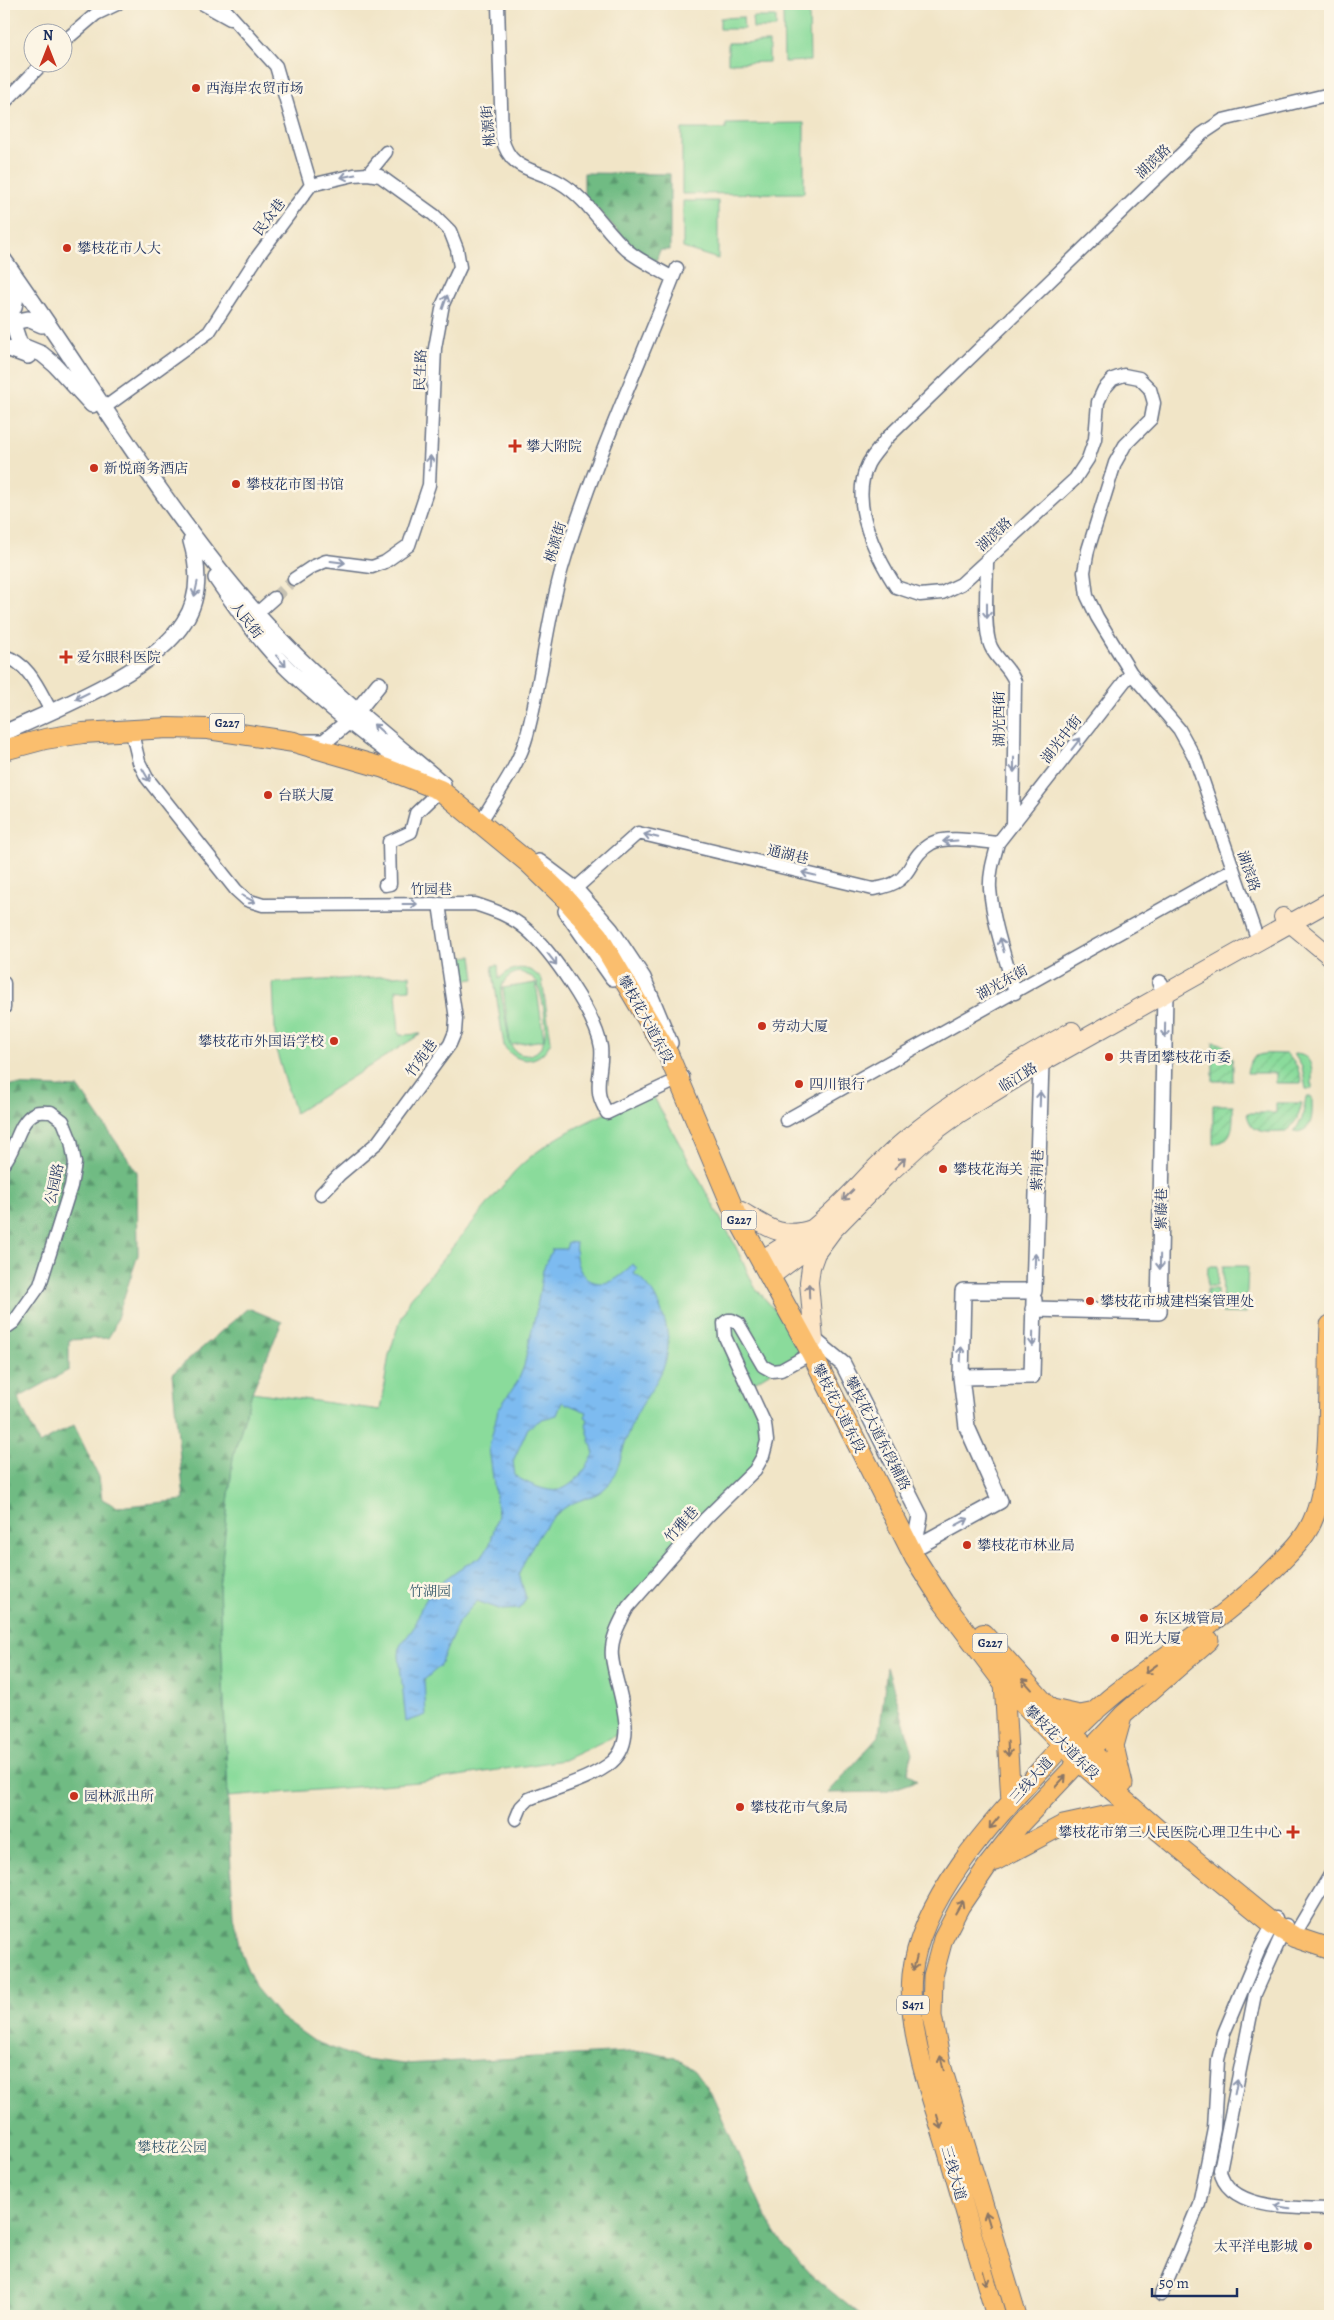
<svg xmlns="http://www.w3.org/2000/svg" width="1334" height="2320" viewBox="0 0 1334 2320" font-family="Alegreya,'Noto Serif SC',serif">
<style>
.green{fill:#8adb9b;stroke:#52857c;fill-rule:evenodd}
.forest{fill:url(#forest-firs);stroke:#457570}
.garden{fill:url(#garden-furrows);stroke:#52857c}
.water{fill:url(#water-ripples);stroke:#4c75a7;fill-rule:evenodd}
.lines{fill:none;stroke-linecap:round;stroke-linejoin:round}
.minor-tunnel{stroke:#c6c1b2;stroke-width:12;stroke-dasharray:12 6;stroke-linecap:butt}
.minor-casing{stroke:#666f83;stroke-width:15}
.tertiary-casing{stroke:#666f83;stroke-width:18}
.secondary-casing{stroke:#666f83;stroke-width:20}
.primary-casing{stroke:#666f83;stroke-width:21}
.trunk-casing{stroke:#666f83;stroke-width:22}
.minor{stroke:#fff;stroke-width:12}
.tertiary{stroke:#fff;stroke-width:15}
.secondary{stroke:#fde5c5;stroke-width:18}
.primary{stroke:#fabe6e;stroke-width:19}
.trunk{stroke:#fabe6e;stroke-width:20}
.oneway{stroke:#8d97ae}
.oneway2{stroke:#8c8a92}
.oneway3{stroke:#8a7666}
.poi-dot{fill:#c8321e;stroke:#fcf5e5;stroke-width:2}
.labels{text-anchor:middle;stroke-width:5;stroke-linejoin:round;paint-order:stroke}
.shield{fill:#fcf5e5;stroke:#5e6a86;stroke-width:1}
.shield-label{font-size:12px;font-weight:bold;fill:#1b2f5e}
.poi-label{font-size:14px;fill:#1b2f5e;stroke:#fcf5e5;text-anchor:start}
.street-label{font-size:14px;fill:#1b2f5e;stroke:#fcf5e5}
.park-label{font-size:14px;fill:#375a6d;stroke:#fcf5e5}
</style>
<defs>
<pattern id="forest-firs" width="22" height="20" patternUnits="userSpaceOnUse" patternTransform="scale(1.25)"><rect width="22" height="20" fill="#6fbb83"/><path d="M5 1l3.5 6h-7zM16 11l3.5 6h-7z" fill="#5a986e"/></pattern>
<pattern id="garden-furrows" width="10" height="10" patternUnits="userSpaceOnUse" patternTransform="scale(1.25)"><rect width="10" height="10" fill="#8adb9b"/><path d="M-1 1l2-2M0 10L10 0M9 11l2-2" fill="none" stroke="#76bc88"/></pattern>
<pattern id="water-ripples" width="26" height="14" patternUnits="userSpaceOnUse" patternTransform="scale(1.25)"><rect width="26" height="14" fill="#7dbbf0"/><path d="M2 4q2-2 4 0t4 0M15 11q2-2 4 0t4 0" fill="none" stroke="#6698c6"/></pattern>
</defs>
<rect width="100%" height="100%" fill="#fcf5e5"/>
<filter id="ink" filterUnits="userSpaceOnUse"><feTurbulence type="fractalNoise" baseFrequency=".02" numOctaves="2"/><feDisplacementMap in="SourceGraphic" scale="10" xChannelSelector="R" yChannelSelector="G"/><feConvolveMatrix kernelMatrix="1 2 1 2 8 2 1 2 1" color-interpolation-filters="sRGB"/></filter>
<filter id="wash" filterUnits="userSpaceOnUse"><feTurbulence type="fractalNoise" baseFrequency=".0096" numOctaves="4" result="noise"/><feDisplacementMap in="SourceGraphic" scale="20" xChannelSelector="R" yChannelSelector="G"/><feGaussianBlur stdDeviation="1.12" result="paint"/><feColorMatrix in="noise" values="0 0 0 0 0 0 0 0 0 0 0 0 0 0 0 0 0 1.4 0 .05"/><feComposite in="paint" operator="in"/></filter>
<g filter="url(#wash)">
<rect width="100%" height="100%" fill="#f1e5c7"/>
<!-- green -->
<path class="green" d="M783,12h26l1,49 -26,1z
M743,17l1,12h-24v-11z
M752,17h24v11h-23z
M769,42v20l-41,1v-20z
M804,123v70l-122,1v-65h44v-5z
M683,201h35v58l-35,-11z
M472,956l3,23 -11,1 -3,-23z
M498,965l1,14c14,-14 30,-15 43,1l9,61c-9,22 -33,26 -47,5l-12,-80zM520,972l12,5 5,5c6,17 20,73 -11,73 -7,0 -12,-4 -15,-10l33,-5 -8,-57 -33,5 7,56 -9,-51c1,-12 7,-19 19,-21z
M410,975v14l-14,1 3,45 22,-1 -126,79 -19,-63 -3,-67z
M1294,1054c21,0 18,19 18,35h-6l-4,-22z
M651,1092l83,151 20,43 58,68 -40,17 -24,15 17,38 -2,32 -135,151 -14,30 11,94 -61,29 -146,22 -190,15 -9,-212 14,-128 19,-65 128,18 9,-55 9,-29 12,-27 104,-127c38,-39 90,-57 137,-80z
M1306,1097h6c0,16 3,35 -18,35l8,-13z
M1208,1266h10l-1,20h-10z
M1223,1266h25l-2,48 -24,-1z
M1207,1289h10v20h-10z"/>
<!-- forest -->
<path class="forest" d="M584,173l86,1v76h-10l-4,11 -22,-13 -50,-53z
M10,1085l69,3 58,84 1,83 -25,75 -5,8 -39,2v30l-51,28 21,46 35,-19 25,52 3,22 15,8 67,-7 -12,-126 76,-66 34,14 -30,70 -19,65 -14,132 14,327 8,38 14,33 25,30 34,24 43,17 47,6 244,-13 27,6 20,14 16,22 55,124 19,30 25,27 51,42h-857v-1218z
M887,1667l26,86 -6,20 10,8 -32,11 -57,1 51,-57z"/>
<!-- garden -->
<path class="garden" d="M1213,1042c22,2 20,22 20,39h-20z
M1287,1054l10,12 5,17h-26v-10h-29c3,-24 21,-19 40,-19z
M1276,1103h26l-5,16 -10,13c-18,0 -37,4 -40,-19h29z
M1213,1105h20c0,18 2,37 -20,39z"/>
<!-- water -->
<path class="water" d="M568,1242l8,1c-5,42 32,54 56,21l5,4 -3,6c13,7 22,23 27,36 22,58 -13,72 -32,121 -7,17 -10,46 -25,58 -9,8 -24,10 -35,16 -25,15 -39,43 -50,69l7,24 -6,11 -18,1 -25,-9 -18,20 -20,46 -15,13 2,35 -20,7 -7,-67 1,-9 15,-20 6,-18 12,-20 26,-19 23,-13 8,-12 8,-29 -9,-67 9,-38 20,-29 6,-15 13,-59 6,-37 9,-21h14zM562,1402l25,10 -2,5 3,2 -2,6 8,29c-6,13 -20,32 -35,36 -13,3 -34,-8 -44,-14l-2,-15 15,-33 14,-9 15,-4z"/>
</g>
<g filter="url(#ink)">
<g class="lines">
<!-- minor-tunnel -->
<path class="minor-tunnel" d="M274,598l20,-19"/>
<!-- minor casing -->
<g class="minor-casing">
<path id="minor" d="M203,4l27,15
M498,4l4,134c8,33 31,30 57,44 28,16 45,47 68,68 13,11 31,19 46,28
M62,43l34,-29 21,-10
M4,103l40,-41
M368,174l18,-22
M104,408l105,-76 49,-76 53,-71 -35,-119 -56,-62
M987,562c0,20 -4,69 4,85 6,13 19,21 24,35l-2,142
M294,579l18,-12 14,-6 46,6 13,-5 24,-17 20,-60 6,-137 8,-44 17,-37 -3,-18 -7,-18 -16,-16 -54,-39 -12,-2 -14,1 -43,10
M256,614l18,-16
M4,656c25,7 35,34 47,55
M131,729l8,33 8,16 89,112 11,10 16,5 212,-1c19,6 36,12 51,25 25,21 70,86 75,118 2,15 -4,30 -2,45 0,7 5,15 8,21l76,-36
M483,818c16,-27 36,-53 44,-83 15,-55 19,-112 35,-167 30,-102 76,-200 115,-300
M385,885l5,-1 -1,-42 22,-10 5,-19 24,-23
M575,889l63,-56 235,56c45,-6 30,-30 59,-46 16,-8 49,-1 66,0
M1258,941l-63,-183 -16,-29 -48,-56 -34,-56 -10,-21 -3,-24 4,-22 27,-87 10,-18 26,-26 3,-16 -4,-14 -11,-11 -15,-3 -11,4 -9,10 -6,13 -3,37 -7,20 -13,20 -114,105 -19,9 -22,2 -24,-8c-21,-33 -47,-83 -28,-123 4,-8 13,-17 18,-25l316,-305 21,-14 107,-26
M4,983v25
M1015,993c-9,-34 -22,-69 -25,-104 -1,-16 4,-31 8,-46l133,-170
M786,1120l447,-251
M4,1163c12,-13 13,-41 31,-50 4,-2 11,-1 16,-1l12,9 8,20 4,22 -4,23 -31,99 -26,37 -10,7
M321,1194l18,-19 39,-33 72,-98 5,-12 1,-13 -17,-115
M516,1819l5,-12 8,-8c26,-11 61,-19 83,-37 29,-25 3,-75 0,-105 -2,-18 8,-35 16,-50l78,-89 49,-48 8,-14 4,-15 -2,-17 -40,-87 -1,-14 4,-3h4l6,3 25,43 9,5 9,-1 36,-20
M1286,1925l-31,69 -35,176c7,41 78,38 110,39
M1298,1929l32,-54
M1161,2295l38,-91 15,-75 4,-69 6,-27 35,-83 17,-32"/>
</g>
<!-- tertiary casing -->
<g class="tertiary-casing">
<path id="tertiary" d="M4,260c84,118 157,245 252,353 55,63 123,117 187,171
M4,322c13,-13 16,-29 4,-44
M42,325l-14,-6 -10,2 -4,6 6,18 22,9 13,11 37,40
M4,347l24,9
M216,578c22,32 45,65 73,92 38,36 80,68 122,99
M4,733c52,-24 149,-61 180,-111 16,-24 15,-54 7,-81
M305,742h19l25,-21 30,-37
M539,862l36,27 36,41 32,48 27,65
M566,911l47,67
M1033,1309l126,3 6,-319 -5,-10
M814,1340l29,24 77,152 -4,21
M961,1377l71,-1 2,-76
M920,1545l80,-44 -33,-74 -6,-50 2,-86h71l7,-228 -5,-8"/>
</g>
<!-- secondary casing -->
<g class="secondary-casing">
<path id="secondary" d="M1283,917l47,39
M741,1211c25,15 40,29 71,18 33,-26 59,-60 91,-87 51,-44 111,-78 169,-111
M761,1260l44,-27
M770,1277l52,-39
M814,1340l-5,-58 2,-15 5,-14 17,-23 52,-53 49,-45 26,-19 81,-50 289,-162"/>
</g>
<!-- primary casing -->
<g class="primary-casing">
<path id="primary" d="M1004,1683l7,119
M1048,1708l32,7 15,-3
M1122,1717l-8,29 9,38
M995,1861l68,-36 46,-10 32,1
M996,2316c-17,-58 -34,-116 -51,-174 -16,-53 -38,-111 -33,-167 8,-77 82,-155 133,-210 22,-24 39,-46 65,-67 56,-45 119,-82 170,-135 12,-12 25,-25 32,-41 22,-48 15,-142 18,-197
M1017,2316l-75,-248 -10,-52 1,-40 10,-37 17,-33 28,-41 33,-42 102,-108 86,-75"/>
</g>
<!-- trunk casing -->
<g class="trunk-casing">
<path id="trunk" d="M4,750l41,-11 38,-6 85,-5 40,1 86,13 90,26 56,22 90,74 35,34 33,38 70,118 67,159 77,141 103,204 28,44 61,81 75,78 79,69 115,94 21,13 36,12
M983,1634l88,99 46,44"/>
</g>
<!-- minor -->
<use href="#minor" class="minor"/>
<!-- tertiary -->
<use href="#tertiary" class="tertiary"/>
<!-- secondary -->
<use href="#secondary" class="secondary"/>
<!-- primary -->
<use href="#primary" class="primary"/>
<!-- trunk -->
<use href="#trunk" class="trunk"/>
</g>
<!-- one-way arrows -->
<defs><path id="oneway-shaft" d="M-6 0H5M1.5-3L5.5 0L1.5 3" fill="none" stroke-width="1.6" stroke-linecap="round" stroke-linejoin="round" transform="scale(1.25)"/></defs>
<g class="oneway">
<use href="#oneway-shaft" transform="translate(348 176) rotate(168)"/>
<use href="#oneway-shaft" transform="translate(445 302) rotate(-71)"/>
<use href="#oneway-shaft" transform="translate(430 463) rotate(-87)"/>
<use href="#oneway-shaft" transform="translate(338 562) rotate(7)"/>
<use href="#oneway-shaft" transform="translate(196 589) rotate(102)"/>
<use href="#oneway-shaft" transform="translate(987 611) rotate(90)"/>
<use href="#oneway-shaft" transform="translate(281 661) rotate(48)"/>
<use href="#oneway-shaft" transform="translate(82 696) rotate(154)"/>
<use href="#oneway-shaft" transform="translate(379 729) rotate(-138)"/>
<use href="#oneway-shaft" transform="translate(1076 744) rotate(-52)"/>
<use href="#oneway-shaft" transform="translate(1014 765) rotate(90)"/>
<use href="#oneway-shaft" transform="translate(146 775) rotate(60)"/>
<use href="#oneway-shaft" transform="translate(651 836) rotate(-166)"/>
<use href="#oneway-shaft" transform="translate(950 841) rotate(176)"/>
<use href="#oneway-shaft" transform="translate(809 874) rotate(-167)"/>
<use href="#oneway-shaft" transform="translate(249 899) rotate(28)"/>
<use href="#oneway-shaft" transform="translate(410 904)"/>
<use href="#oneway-shaft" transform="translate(1002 945) rotate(-105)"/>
<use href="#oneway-shaft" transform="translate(552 959) rotate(52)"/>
<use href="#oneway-shaft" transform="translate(1165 1030) rotate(91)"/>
<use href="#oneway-shaft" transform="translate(1040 1099) rotate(-88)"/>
<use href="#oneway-shaft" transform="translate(1035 1261) rotate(-88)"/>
<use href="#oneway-shaft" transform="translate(1160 1262) rotate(91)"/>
<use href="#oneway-shaft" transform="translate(1033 1339) rotate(91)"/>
<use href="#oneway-shaft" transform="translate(961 1354) rotate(-88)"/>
<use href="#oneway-shaft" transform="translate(962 1522) rotate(-28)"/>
<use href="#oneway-shaft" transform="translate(1236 2087) rotate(-79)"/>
<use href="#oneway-shaft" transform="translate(1282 2207) rotate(-171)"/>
</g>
<g class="oneway2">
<use href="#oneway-shaft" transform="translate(900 1163) rotate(-44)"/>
<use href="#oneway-shaft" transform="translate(848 1195) rotate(135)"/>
<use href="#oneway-shaft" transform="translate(809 1291) rotate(-92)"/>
</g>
<g class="oneway3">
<use href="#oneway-shaft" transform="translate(1151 1669) rotate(144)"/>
<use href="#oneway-shaft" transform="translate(1027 1684) rotate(-132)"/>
<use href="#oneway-shaft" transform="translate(1008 1749) rotate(87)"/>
<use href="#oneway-shaft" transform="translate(1061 1781) rotate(-47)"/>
<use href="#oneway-shaft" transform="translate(994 1823) rotate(129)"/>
<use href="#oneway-shaft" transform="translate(959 1907) rotate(-60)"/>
<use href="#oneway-shaft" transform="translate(915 1963) rotate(104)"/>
<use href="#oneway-shaft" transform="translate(942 2063) rotate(-103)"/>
<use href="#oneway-shaft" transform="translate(939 2122) rotate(74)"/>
<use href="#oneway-shaft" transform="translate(988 2219) rotate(-107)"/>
<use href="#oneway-shaft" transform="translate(985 2278) rotate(74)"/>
</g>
</g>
<!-- markers -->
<g class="poi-dot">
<circle cx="196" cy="88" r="5"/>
<circle cx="67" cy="248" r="5"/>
<path d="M512.5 438.5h5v5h5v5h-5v5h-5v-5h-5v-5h5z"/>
<circle cx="94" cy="468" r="5"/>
<circle cx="236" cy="484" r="5"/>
<path d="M63.5 649.5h5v5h5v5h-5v5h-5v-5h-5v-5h5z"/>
<circle cx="268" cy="795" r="5"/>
<circle cx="762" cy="1026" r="5"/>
<circle cx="334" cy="1041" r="5"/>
<circle cx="1109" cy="1057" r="5"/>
<circle cx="799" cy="1084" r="5"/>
<circle cx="943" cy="1169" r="5"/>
<circle cx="1090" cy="1301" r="5"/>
<circle cx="967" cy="1545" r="5"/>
<circle cx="1144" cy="1618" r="5"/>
<circle cx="1115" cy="1638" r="5"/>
<circle cx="74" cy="1796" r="5"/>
<circle cx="740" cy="1807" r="5"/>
<path d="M1290.5 1824.5h5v5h5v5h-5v5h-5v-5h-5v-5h5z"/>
<circle cx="1308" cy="2246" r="5"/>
</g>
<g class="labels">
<!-- shield labels -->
<g class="shield">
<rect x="209.5" y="713.5" width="35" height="19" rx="4"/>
<rect x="721.5" y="1210.5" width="35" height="19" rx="4"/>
<rect x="972.5" y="1633.5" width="35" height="19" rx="4"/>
<rect x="897" y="1995.5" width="32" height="19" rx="4"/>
</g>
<g class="shield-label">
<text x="227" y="727">G227</text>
<text x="739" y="1224">G227</text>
<text x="990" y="1647">G227</text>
<text x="913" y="2009">S471</text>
</g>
<!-- poi labels -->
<g class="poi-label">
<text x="206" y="93">西海岸农贸市场</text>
<text x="77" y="253">攀枝花市人大</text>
<text x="526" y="451">攀大附院</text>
<text x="104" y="473">新悦商务酒店</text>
<text x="246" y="489">攀枝花市图书馆</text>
<text x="77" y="662">爱尔眼科医院</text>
<text x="278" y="800">台联大厦</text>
<text x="772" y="1031">劳动大厦</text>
<text x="324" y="1046" text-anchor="end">攀枝花市外国语学校</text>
<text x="1119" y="1062">共青团攀枝花市委</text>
<text x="809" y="1089">四川银行</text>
<text x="953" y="1174">攀枝花海关</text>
<text x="1100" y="1306">攀枝花市城建档案管理处</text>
<text x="977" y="1550">攀枝花市林业局</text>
<text x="1154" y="1623">东区城管局</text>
<text x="1125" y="1643">阳光大厦</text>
<text x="84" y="1801">园林派出所</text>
<text x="750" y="1812">攀枝花市气象局</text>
<text x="1282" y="1837" text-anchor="end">攀枝花市第三人民医院心理卫生中心</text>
<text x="1298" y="2251" text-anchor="end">太平洋电影城</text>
</g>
<!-- street labels -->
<g class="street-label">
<text transform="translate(488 126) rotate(-95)" y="5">桃源街</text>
<text transform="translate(1153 161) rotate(-44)" y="5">湖滨路</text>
<text transform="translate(269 217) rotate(-53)" y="5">民众巷</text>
<text transform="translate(420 370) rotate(-87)" y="5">民生路</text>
<text transform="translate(994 534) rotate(-43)" y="5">湖滨路</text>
<text transform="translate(555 542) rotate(-73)" y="5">桃源街</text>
<text transform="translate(247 620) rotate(52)" y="5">人民街</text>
<text transform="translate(999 719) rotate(-90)" y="5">湖光西街</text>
<text transform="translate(1061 739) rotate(-52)" y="5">湖光中街</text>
<text transform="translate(788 854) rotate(13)" y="5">通湖巷</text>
<text transform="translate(1249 871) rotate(71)" y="5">湖滨路</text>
<text x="431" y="894">竹园巷</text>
<text transform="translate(1002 982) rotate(-29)" y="5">湖光东街</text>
<text transform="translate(646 1019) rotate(61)" y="5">攀枝花大道东段</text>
<text transform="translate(421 1058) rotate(-54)" y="5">竹苑巷</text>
<text transform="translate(1018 1077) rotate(-32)" y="5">临江路</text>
<text transform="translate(1037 1170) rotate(-88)" y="5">紫荆巷</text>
<text transform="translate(54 1184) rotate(-78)" y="5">公园路</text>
<text transform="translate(1161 1209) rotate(-89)" y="5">紫藤巷</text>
<text transform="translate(839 1408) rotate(63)" y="5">攀枝花大道东段</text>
<text transform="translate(878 1433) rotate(63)" y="5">攀枝花大道东段辅路</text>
<text transform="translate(681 1524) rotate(-48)" y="5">竹雅巷</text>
<text transform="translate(1062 1742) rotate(45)" y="5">攀枝花大道东段</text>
<text transform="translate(1031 1780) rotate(-48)" y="5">三线大道</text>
<text transform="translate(954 2173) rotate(74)" y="5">三线大道</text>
</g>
<!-- park labels -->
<g class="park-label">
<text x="430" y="1596">竹湖园</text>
<text x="172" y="2152">攀枝花公园</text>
</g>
</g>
<!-- margin -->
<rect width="1334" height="2320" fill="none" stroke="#fcf5e5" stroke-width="20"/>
<!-- north arrow -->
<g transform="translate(48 48)"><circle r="24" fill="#fcf5e5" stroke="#a2a6af"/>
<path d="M0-4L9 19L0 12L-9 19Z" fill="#c8321e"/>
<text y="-8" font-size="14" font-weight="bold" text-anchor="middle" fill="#1b2f5e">N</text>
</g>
<!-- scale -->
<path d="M1152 2288v8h85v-8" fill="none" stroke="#1b2f5e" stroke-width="2.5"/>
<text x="1159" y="2288" font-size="15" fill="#1b2f5e" stroke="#fcf5e5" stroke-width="4" paint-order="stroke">50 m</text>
</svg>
